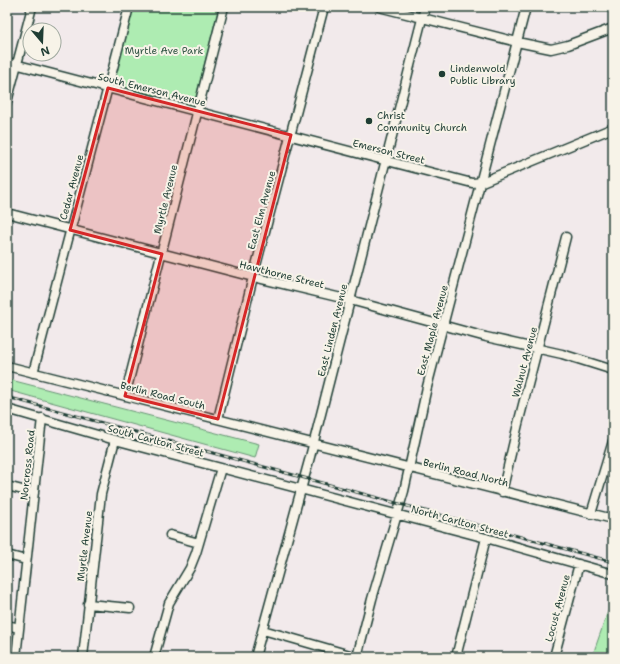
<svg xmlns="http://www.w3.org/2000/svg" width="620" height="664" viewBox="0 0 620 664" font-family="'Shantell Sans',sans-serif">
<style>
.green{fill:#aeecb2;stroke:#669473}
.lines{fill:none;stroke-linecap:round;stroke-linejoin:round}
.minor-casing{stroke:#1f3d34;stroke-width:11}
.minor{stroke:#f7f3e8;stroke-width:8}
.rail-casing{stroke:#1f3d34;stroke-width:3}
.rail{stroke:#f7f3e8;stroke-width:1.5;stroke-dasharray:4.5;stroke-linecap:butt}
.marked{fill:#d62828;fill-opacity:0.2;stroke:#d62828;stroke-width:3;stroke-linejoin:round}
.poi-dot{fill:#1f3d34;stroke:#f7f3e8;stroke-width:1.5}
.labels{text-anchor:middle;stroke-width:4;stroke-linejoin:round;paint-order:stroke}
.park-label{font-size:10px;fill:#345747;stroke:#f7f3e8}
.poi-label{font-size:10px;fill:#1f3d34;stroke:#f7f3e8;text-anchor:start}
.street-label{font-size:10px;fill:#1f3d34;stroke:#f7f3e8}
</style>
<rect width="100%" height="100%" fill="#f2eaeb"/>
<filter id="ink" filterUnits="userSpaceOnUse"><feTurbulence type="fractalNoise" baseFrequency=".025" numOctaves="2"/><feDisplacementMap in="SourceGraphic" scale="8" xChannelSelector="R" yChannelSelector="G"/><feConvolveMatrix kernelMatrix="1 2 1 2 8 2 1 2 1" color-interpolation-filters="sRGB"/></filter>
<g filter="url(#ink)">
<!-- green -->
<path class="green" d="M132,7h87l-25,98 -82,-21z
M7,379l252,65 -4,14 -248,-68z
M613,597v60h-21z"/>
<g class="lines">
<!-- minor casing -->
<g class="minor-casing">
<path id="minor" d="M379,7l138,35 34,7 17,-4 45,-17
M7,62l465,121 10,-1 131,-54
M7,102l25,-95
M7,213l246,64 97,23 136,37 76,17 51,16
M7,366l606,153
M33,373l96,-366
M125,396l99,-389
M7,409l108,31 371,98 127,36
M218,419l35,-142 71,-270
M7,486l27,7
M502,492l16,-68 48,-187
M591,514l22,-73
M170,535l29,8
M7,555l19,5
M88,604l42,4
M7,625l12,3
M263,630l94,27
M16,657l26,-239
M83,657l18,-163 14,-54
M154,657l15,-54 21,-35 6,-15 25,-85
M255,657l55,-200 115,-450
M357,657l15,-58 32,-108 23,-104 99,-380
M456,657l30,-119
M554,657l25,-93"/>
</g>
<!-- minor -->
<use href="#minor" class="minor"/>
<!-- rail casing -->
<g class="rail-casing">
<path id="rail" d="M7,397l606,165"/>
</g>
<!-- rail -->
<use href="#rail" class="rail"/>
</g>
</g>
<!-- marked area -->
<path class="marked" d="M108,88l183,47 -73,284 -93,-23 37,-142 -92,-24z"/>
<!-- markers -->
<g class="poi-dot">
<circle cx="442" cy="74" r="4"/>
<circle cx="369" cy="121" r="4"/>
</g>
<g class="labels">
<!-- park labels -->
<g class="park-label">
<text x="164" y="54">Myrtle Ave Park</text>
</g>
<!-- poi labels -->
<g class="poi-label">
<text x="450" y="72">Lindenwold<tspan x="450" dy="12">Public Library</tspan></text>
<text x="377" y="119">Christ<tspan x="377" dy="12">Community Church</tspan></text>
</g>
<!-- street labels -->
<g class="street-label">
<text transform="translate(152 89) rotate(14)" y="4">South Emerson Avenue</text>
<text transform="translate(389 151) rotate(14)" y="4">Emerson Street</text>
<text transform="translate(71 187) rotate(-75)" y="4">Cedar Avenue</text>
<text transform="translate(165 199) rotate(-76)" y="4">Myrtle Avenue</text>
<text transform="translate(261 210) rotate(-75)" y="4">East Elm Avenue</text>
<text transform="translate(282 274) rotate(14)" y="4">Hawthorne Street</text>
<text transform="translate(332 330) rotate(-76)" y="4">East Linden Avenue</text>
<text transform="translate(432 330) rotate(-75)" y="4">East Maple Avenue</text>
<text transform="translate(524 362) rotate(-75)" y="4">Walnut Avenue</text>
<text transform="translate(163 395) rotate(14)" y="4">Berlin Road South</text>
<text transform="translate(156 440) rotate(15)" y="4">South Carlton Street</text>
<text transform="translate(27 465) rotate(-84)" y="4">Norcross Road</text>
<text transform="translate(466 472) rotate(14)" y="4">Berlin Road North</text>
<text transform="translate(460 521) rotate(15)" y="4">North Carlton Street</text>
<text transform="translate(84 546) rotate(-83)" y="4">Myrtle Avenue</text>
<text transform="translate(557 608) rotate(-75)" y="4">Locust Avenue</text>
</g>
</g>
<!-- margin -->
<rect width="620" height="664" fill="none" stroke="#f7f3e8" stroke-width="24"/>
<rect x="12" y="12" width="596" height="640" fill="none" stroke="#1f3d34" stroke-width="1.5" filter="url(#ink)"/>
<!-- north arrow -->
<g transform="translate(42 42) rotate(161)"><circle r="19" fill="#f7f3e8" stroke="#a1aaa0"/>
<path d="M0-3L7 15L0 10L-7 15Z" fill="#1f3d34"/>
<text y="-6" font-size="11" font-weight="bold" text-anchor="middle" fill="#1f3d34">N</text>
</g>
</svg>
